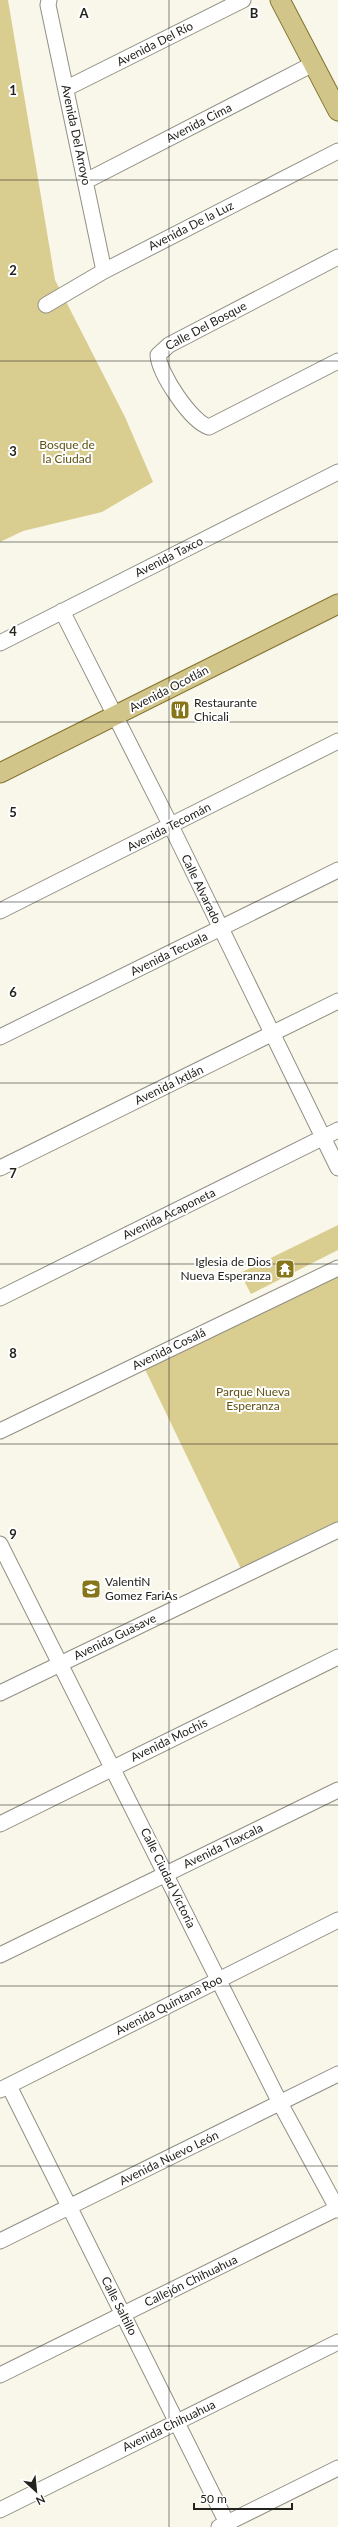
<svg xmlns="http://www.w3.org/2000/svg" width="338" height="2527" viewBox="0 0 338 2527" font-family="Lato,sans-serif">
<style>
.green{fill:#dacd90}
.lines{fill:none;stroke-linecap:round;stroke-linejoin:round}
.minor-casing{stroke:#929084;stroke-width:17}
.major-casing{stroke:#817330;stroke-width:21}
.minor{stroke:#fff;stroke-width:15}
.major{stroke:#d2c589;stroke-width:19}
.grid{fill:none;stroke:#23221d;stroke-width:1;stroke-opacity:0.55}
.labels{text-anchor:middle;stroke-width:4;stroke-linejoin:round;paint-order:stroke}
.street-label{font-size:12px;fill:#23221d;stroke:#fff}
.park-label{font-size:12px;fill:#5f5210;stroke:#fff}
.poi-label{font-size:12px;fill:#23221d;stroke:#fff;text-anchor:start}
.grid-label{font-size:13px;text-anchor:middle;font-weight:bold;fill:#23221d;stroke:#fff;stroke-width:4;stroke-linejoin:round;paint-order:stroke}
</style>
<rect width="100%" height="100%" fill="#f9f7ea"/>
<!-- green -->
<path class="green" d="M0,0h8l47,280 70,137 28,65 -51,30 -79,19 -23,11z
M338,1225v25l-87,44 -11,-21z
M338,1262v263l-96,46 -101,-210z"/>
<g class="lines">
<!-- minor casing -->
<g class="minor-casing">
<path id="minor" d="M49,0l-1,5 56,266
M67,88l176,-88
M86,181l227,-117
M338,257l-169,88 -11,10c1,18 33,67 51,72l129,-66
M46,305l58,-34 234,-120
M62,611l109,215 167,342
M0,643l338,-171
M0,911l338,-170
M0,1037l338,-167
M0,1168l338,-167
M0,1298l338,-168
M0,1431l338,-163
M0,1544l280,559 58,107
M0,1693l338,-163
M0,1824l338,-167
M0,1955l338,-165
M9,2086l220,441
M0,2090l338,-170
M0,2241l338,-167
M0,2375l338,-167
M0,2510l338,-168
M219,2527l119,-59"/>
</g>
<!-- major casing -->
<g class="major-casing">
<path id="major" d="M280,0l58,111
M0,773l338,-169"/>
</g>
<!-- minor -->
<use href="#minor" class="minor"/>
<!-- major -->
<use href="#major" class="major"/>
</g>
<!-- grid -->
<path class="grid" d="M169,0v2527M0,180h338M0,361h338M0,542h338M0,722h338M0,902h338M0,1083h338M0,1264h338M0,1444h338M0,1624h338M0,1805h338M0,1986h338M0,2166h338M0,2346h338"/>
<!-- icons -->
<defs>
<g id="restaurant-square" transform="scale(1)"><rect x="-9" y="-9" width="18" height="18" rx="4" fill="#877519" stroke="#fff"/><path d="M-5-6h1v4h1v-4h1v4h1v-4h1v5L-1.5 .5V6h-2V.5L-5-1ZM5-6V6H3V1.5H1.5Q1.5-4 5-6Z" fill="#fff"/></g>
<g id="temple-square" transform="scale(1)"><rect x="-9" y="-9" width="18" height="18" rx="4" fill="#877519" stroke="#fff"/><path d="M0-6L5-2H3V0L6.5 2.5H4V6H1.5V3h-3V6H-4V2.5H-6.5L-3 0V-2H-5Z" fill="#fff"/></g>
<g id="school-square" transform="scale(1)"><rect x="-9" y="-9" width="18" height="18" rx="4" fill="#877519" stroke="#fff"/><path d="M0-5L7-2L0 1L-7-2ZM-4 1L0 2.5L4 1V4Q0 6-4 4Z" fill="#fff"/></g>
</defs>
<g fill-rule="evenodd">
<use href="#restaurant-square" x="180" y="710"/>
<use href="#temple-square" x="285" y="1269"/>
<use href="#school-square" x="91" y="1589"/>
</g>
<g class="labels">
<!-- street labels -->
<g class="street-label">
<text transform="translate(155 44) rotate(-27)" y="4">Avenida Del Río</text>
<text transform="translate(199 123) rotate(-27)" y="4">Avenida Cima</text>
<text transform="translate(76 135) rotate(78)" y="4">Avenida Del Arroyo</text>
<text transform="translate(191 226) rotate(-27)" y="4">Avenida De la Luz</text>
<text transform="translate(206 326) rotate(-28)" y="4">Calle Del Bosque</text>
<text transform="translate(169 557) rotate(-27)" y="4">Avenida Taxco</text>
<text transform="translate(169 689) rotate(-27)" y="4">Avenida Ocotlán</text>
<text transform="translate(169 827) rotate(-27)" y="4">Avenida Tecomán</text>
<text transform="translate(201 889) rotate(64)" y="4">Calle Alvarado</text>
<text transform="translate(169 954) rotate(-26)" y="4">Avenida Tecuala</text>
<text transform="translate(169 1085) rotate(-26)" y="4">Avenida Ixtlán</text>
<text transform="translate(169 1214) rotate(-26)" y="4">Avenida Acaponeta</text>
<text transform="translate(169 1349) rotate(-26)" y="4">Avenida Cosalá</text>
<text transform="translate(115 1637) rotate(-26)" y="4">Avenida Guasave</text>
<text transform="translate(169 1740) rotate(-26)" y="4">Avenida Mochis</text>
<text transform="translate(223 1846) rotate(-26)" y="4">Avenida Tlaxcala</text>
<text transform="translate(168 1878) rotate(64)" y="4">Calle Ciudad Victoria</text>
<text transform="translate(169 2005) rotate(-27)" y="4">Avenida Quintana Roo</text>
<text transform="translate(169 2158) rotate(-26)" y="4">Avenida Nuevo León</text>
<text transform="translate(191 2281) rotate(-26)" y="4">Callejón Chihuahua</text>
<text transform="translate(119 2306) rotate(63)" y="4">Calle Saltillo</text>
<text transform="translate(169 2426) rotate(-26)" y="4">Avenida Chihuahua</text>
</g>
<!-- park labels -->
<g class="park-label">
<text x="67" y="449">Bosque de<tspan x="67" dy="14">la Ciudad</tspan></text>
<text x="253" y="1396">Parque Nueva<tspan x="253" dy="14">Esperanza</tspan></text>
</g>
<!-- poi labels -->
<g class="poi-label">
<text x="194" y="707">Restaurante<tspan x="194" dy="14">Chicali</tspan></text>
<text x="271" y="1266" text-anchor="end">Iglesia de Dios<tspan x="271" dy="14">Nueva Esperanza</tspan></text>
<text x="105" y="1586">ValentiN<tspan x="105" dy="14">Gomez FariAs</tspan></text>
</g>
</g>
<g class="grid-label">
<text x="84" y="18">A</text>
<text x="254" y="18">B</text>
<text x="13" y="95">1</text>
<text x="13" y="275">2</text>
<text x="13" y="456">3</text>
<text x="13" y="636">4</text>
<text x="13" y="817">5</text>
<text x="13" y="997">6</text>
<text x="13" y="1178">7</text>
<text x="13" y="1358">8</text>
<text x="13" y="1539">9</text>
</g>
<!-- north arrow -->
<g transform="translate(36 2491) rotate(153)" stroke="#ffffff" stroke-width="3" paint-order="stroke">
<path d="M0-3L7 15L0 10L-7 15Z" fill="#23221d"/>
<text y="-6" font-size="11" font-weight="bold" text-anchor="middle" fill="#23221d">N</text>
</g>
<!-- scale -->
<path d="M194 2503v6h98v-6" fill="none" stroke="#23221d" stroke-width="2"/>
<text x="200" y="2503" font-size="12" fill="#23221d" stroke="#ffffff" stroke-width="3" paint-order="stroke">50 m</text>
</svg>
